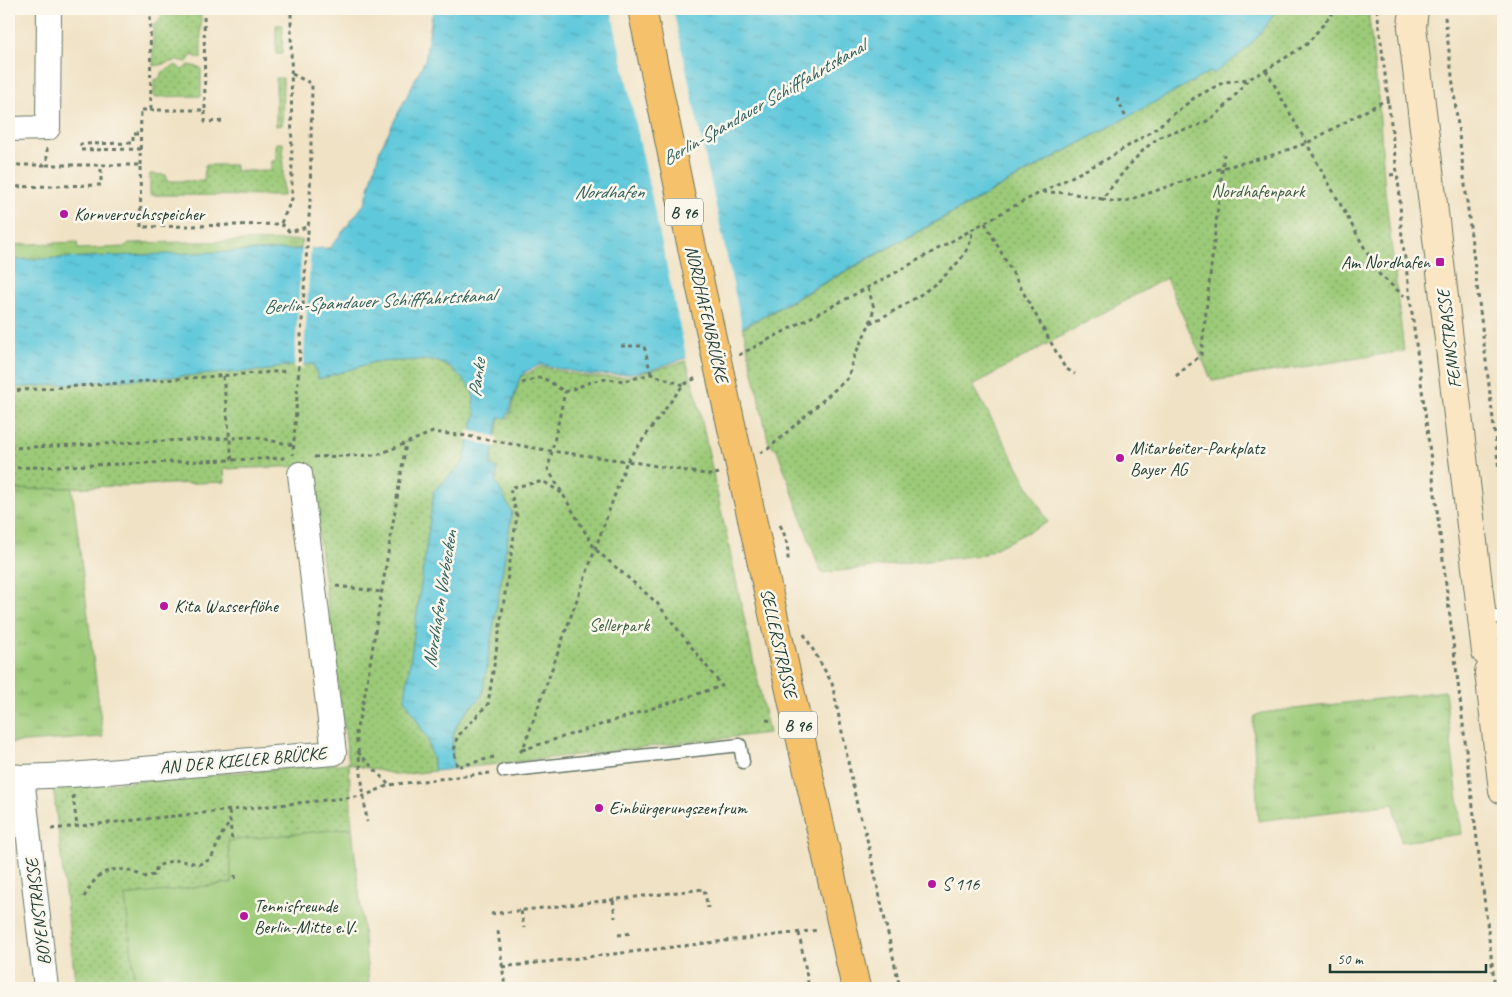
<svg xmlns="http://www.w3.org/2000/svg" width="1512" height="997" viewBox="0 0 1512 997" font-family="Caveat,sans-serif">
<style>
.grass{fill:url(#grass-tufts);stroke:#5e8456}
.park{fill:url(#park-dots);stroke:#5e8456}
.pitch{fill:#9cca78;stroke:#5e8456}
.water{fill:url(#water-ripples);stroke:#3f8288}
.pier{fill:#f0e2c5}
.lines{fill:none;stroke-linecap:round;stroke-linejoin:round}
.lane-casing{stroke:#687767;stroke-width:15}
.street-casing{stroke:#687767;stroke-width:26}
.secondary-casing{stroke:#687767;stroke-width:30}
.primary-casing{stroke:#687767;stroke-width:30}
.path{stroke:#687767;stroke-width:3;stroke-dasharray:4 4;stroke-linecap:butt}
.lane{stroke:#fff;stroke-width:12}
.street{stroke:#fff;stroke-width:24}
.secondary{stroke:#fbe6c4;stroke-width:28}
.primary{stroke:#f5c16b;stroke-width:28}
.primary-bridge-casing{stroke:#687767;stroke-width:30;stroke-linecap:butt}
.primary-bridge{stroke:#f5c16b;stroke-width:28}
.poi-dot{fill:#b5179e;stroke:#fbf7ec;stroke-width:2}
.labels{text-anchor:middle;stroke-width:5;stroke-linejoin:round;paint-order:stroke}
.shield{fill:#fbf7ec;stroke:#61756b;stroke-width:1}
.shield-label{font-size:16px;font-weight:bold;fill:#1f3d34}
.park-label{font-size:18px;fill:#3e6045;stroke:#fbf7ec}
.poi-label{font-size:18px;fill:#1f3d34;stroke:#fbf7ec;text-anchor:start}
.street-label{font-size:18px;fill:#1f3d34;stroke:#fbf7ec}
.water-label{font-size:19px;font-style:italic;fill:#2f605e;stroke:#fbf7ec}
</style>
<defs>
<pattern id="grass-tufts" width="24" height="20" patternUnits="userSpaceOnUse" patternTransform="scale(1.25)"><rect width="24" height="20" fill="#9cca78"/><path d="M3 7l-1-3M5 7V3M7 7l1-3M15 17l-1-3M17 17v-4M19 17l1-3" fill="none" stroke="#7fa563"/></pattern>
<pattern id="park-dots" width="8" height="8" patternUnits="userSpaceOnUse" patternTransform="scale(1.25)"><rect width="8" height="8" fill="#9cca78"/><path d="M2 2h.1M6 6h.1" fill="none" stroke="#7fa563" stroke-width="1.8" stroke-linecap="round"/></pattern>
<pattern id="water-ripples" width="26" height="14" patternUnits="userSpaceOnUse" patternTransform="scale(1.25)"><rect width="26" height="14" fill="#5fc8db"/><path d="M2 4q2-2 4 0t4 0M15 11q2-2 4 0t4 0" fill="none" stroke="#4ea4b2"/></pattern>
</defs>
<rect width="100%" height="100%" fill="#fbf7ec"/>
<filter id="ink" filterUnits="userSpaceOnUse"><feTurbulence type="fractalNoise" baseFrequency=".02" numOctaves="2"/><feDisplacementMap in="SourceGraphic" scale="10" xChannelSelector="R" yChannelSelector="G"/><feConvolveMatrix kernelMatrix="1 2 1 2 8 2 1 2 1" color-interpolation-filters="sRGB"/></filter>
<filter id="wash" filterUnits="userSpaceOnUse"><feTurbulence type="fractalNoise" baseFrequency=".0096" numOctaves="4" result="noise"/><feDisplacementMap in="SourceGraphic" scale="20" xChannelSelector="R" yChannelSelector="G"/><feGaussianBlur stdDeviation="1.12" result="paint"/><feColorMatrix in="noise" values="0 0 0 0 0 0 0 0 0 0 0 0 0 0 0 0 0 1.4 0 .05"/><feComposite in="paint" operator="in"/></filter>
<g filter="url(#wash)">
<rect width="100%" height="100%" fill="#f0e2c5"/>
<!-- grass -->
<path class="grass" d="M302,240l-1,9 -292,11v-15l68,-3 1,7 46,-2 5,-4z
M72,487l31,250 -94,6v-253z
M1445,691l17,143 -61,8 -7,-38 -136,17 -5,-98 2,-7 6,-3z"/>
<!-- park -->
<path class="park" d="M163,9h38v50l-9,-4 -5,7c-11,-4 -22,3 -34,4v-41c8,-2 8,-9 10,-16z
M1277,9h91l11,97 6,85 19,160 -192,30 -46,-103 -193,107 75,137 -66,33 -161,18 -44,-124 -8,-5 -26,-116 467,-256 3,2c31,-22 44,-33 64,-65z
M276,25h7l-1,29h-6z
M176,65l6,5 7,-5 12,3v28l-47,1v-17l6,-2 1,-5z
M276,78h7l-1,47 -6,1z
M276,143h7v53l-133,-1v-21l16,1v6h38l1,-16h30v6h36v-10h5z
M419,360c5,0 11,0 16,1 11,3 33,18 37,29 3,6 1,16 4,23l-13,50 -29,28 -29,208 23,41 7,31 -36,4 -50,-11 3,64 -124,13 5,42 -108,13 11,92h-60l-23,-202h26l270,-23 -40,-297 -85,3 1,13 -216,8v-102l261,-18 6,-3 37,-3 6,15 55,-17z
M686,361l10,33 73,339 -315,36c-6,-38 2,-47 28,-73l30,-184 -17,-30 -5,-16 9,-49 10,1 11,-41 21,-10 48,10h35l33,-8z"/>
<!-- pitch -->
<path class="pitch" d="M352,828l17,155 -46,5h-187l-11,-92 107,-13 -4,-42z"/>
<!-- water -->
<path class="water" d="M439,9h838c-20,32 -33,44 -64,65l-3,-2 -524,286 -36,12 -25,4 -34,1 -51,-10 -13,6 -7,6 -13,41 -8,-1 -9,49 7,2 -1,14 16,30 -30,184c-27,26 -34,35 -28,73l-19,2 -7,-31 -23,-41 29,-208 29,-28 13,-50 -2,-5 -1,-18 -21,-22 -16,-7 -17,-1 -45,2 -55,17 -6,-15 -37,3 -6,3 -261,18v-128l321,-12 35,-45 15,-54 45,-89 7,-45z"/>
<!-- pier -->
<path class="pier" d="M611,9h62l70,322 -56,29z
M302,246h9l-8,122h-9z
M469,430l29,7 -2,10 -30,-7z"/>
</g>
<g filter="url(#ink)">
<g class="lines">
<!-- lane casing -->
<g class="lane-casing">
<path id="lane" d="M1482,619l21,-3
M1484,634l19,-3
M504,771l236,-26 3,17"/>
</g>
<!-- street casing -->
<g class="street-casing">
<path id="street" d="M9,129l39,-1 1,-119
M9,776l13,1 49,-2 263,-22 -34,-279
M22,777l24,211"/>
</g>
<!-- secondary casing -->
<g class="secondary-casing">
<path id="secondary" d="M1414,9l-2,18 74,625
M1489,672l14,118"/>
</g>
<!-- primary casing -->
<g class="primary-casing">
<path id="primary" d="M729,415l127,573"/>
</g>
<!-- path -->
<path class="path" d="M150,9l1,101
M204,9l1,101
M1377,9l23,188 1,31 27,208 67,552
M1444,9l59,494
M125,11h25l6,-2
M1266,70l113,204 25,22
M292,74l20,10 -2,118 -17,253
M1117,98l9,20
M47,148v17h93l1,62 140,-3 9,8 17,-5
M141,149l-60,1v-6l52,-1v-9h8
M9,165h38
M140,165l1,-55h64v12l21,-1
M1390,175l7,-1
M9,187l92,-2v-20
M1043,192l27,1 32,6c15,-19 36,-47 55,-60 14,-9 30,-8 44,-15 20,-9 34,-28 47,-45
M1102,199l14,3 10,-1 96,-33 48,-12 37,-13 75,-41 7,-1
M281,223l11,-24 -1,-190
M985,223l80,145 10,6
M870,323c31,-14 103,-55 102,-93
M621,346h23l7,28
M739,355l147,-77 128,-72 93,-47 44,-27 43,-34 30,-16 25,-3 17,-9 41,-26 29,-35
M223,376l9,84
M1176,376l25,-21 23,-201
M522,383l20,-6 23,15 29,-11 12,-2 19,2 26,-7 32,11
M9,391l278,-20
M9,448l244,-11 40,8
M760,453l8,-4 80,-71 5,-19 17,-36 4,-15 -6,-20
M314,457l63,-2 56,-23 34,4 84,15 76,10 56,-76 13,-7
M9,468l276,-10
M780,525c7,14 8,20 8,37
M336,586l46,6
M804,634l28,49 26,127 7,20 35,158
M766,720l8,1
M357,743l-1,-11 9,-38 41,-251
M358,749l9,73
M522,750l200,-64 -65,-83 -62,-54 -47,-80 17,-77
M358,752l31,33
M520,752l3,-3 104,-288 84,14 8,-2
M494,757l-37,10 -3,-16 3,-14 31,-33 29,-188 -7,-27 3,-2 26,-5 7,1 17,11
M73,795l4,32
M229,811l3,29
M51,829l313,-33 25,-11 101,-12
M235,875l1,8
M84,897c4,-6 8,-15 14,-20 13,-12 32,-8 46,0l10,-2 3,-9 17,-6 26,4 11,-5 11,-25 8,-12
M613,900l2,18
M521,911l3,17
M491,914l213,-25 4,19
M498,931l7,57
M799,933l10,55
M618,935l14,-2
M502,967l317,-37"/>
<!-- lane -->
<use href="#lane" class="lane"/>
<!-- street -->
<use href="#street" class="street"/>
<!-- secondary -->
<use href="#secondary" class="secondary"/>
<!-- primary -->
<use href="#primary" class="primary"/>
<!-- primary-bridge casing -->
<g class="primary-bridge-casing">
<path id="primary-bridge" d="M642,9l41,198 46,208"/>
</g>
<!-- primary-bridge -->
<use href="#primary-bridge" class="primary-bridge"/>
</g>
</g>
<!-- markers -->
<g class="poi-dot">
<circle cx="64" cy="214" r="5"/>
<rect x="1435" y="257" width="10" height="10" rx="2.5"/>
<circle cx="1120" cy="458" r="5"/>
<circle cx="164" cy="606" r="5"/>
<circle cx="599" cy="808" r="5"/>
<circle cx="932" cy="884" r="5"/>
<circle cx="244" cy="916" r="5"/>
</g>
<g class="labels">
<!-- shield labels -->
<g class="shield">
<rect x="665" y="198.5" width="38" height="27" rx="4"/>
<rect x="779" y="711.5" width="38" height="27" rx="4"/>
</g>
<g class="shield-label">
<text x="684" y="218">B 96</text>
<text x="798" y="731">B 96</text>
</g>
<!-- park labels -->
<g class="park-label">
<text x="1258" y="197">Nordhafenpark</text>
<text x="619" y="631">Sellerpark</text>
</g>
<!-- poi labels -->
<g class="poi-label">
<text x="74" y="220">Kornversuchsspeicher</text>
<text x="1430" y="268" text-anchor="end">Am Nordhafen</text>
<text x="1130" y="454">Mitarbeiter-Parkplatz<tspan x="1130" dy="21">Bayer AG</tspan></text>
<text x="174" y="612">Kita Wasserflöhe</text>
<text x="609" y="814">Einbürgerungszentrum</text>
<text x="942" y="890">S 116</text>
<text x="254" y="912">Tennisfreunde<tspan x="254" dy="21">Berlin-Mitte e.V.</tspan></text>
</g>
<!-- street labels -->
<g class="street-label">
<text transform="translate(707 314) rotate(77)" y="6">NORDHAFENBRÜCKE</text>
<text transform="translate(1449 339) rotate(-97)" y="6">FENNSTRASSE</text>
<text transform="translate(779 643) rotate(77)" y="6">SELLERSTRASSE</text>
<text transform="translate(243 760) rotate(-5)" y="6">AN DER KIELER BRÜCKE</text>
<text transform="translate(38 912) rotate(-97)" y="6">BOYENSTRASSE</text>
</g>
<!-- water labels -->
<g class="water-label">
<text transform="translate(763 102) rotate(-30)" y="7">Berlin-Spandauer Schifffahrtskanal</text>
<text x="609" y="198">Nordhafen</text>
<text transform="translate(379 300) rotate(-3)" y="7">Berlin-Spandauer Schifffahrtskanal</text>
<text transform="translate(476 378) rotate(-83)" y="7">Panke</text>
<text transform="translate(439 599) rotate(-81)" y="7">Nordhafen Vorbecken</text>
</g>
</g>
<!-- margin -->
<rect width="1512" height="997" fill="none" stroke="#fbf7ec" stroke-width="30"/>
<!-- scale -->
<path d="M1330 964v8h156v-8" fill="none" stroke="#1f3d34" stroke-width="2.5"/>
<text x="1337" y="964" font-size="15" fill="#1f3d34" stroke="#fbf7ec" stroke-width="4" paint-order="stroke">50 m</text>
</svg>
